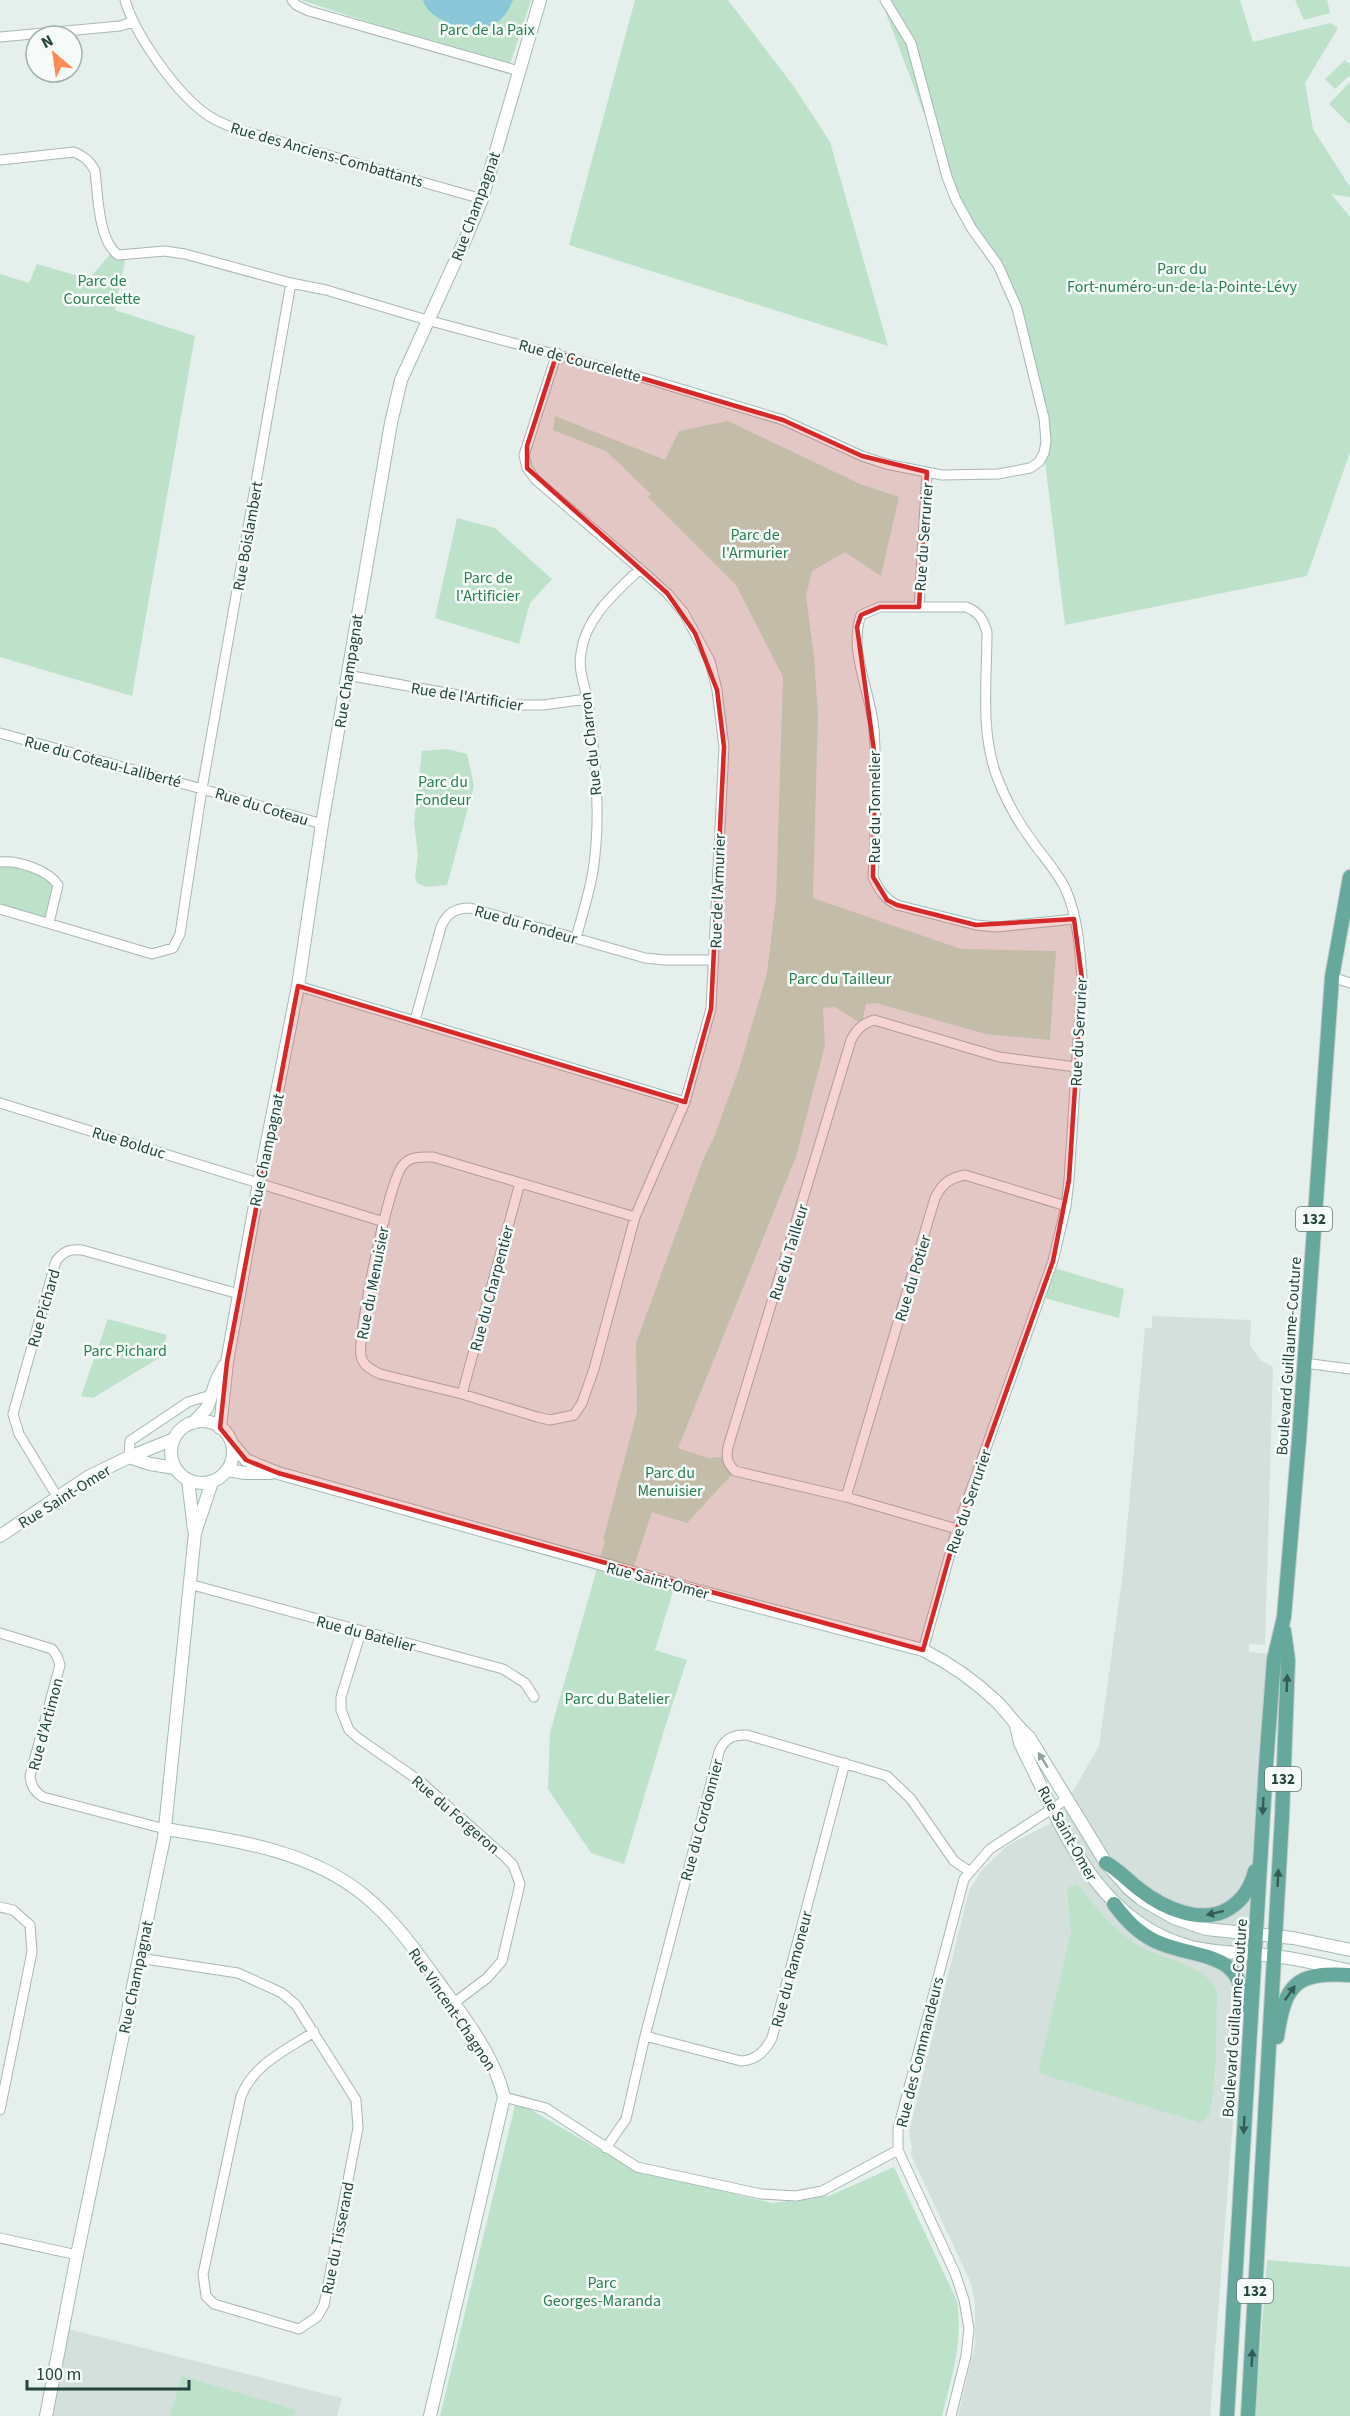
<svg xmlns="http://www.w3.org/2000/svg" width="1350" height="2416" viewBox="0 0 1350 2416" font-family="'Source Sans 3',sans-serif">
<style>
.built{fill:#d3e0db}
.green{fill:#bde2c9}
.water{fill:#89c7d9}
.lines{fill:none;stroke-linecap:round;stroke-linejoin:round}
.street-casing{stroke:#a7b8b4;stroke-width:11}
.secondary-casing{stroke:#a2bcb5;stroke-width:14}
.primary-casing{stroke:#c1cbc9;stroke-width:16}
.street{stroke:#fff;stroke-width:9}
.secondary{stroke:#fff;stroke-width:12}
.primary{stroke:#66a99c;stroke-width:14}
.oneway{fill:#335d55}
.oneway2{fill:#90a29e}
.marked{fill:#d62828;fill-opacity:0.2;stroke:#d62828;stroke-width:4.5;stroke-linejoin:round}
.labels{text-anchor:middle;stroke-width:5;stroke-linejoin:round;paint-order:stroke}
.shield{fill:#f6fbf9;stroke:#627b75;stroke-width:1.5}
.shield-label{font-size:15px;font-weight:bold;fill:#22443d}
.park-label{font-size:16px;fill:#287f4f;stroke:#f6fbf9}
.street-label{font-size:16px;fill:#22443d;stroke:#f6fbf9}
</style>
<rect width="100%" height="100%" fill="#e5efec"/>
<!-- built -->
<path class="built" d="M1152,1316l99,4 -1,25 10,15 13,7 -8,278 -16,-1v8l20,2 -15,249 -14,77 3,11 -33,425h-252l17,-72v-40l-4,-21 -60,-128 1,-8 -3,-16 60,-240 12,-20 26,-25 44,-23 24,-35 24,-42 24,-174 22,-244h7z
M64,2328l278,70 -5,18h-291z"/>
<!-- green -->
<path class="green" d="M301,0h230l-22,68z
M635,0h93l67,88 35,54 58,204 -319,-101z
M881,0h359l13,42 77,-19 8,5 -33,55 8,46 37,58v10l-19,-3 19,23v235l-43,124 -242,49 -21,-172 2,-12 -36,-152 -38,-60 -36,-84z
M1295,0h32l3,13 -26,7z
M1345,60l5,5v10l-15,14 -10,-10z
M1350,82v43l-21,-21z
M113,251l13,5 -11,54 80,26 -63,360 -132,-39v-383l29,9 8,-19 52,15z
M555,416l110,44 14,-29 49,-10 132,63 39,13 -18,79 -36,-24 -33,19 -6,25 8,60 4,59 -5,183 148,51 95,2 -6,89 -64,-6 -110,-31 -10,1 -4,20 -27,-17 -12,1 2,37 -29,112 -118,291 30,10 18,-1 9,14 -48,52 -35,-11 -20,60 43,13 -20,65 32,10 -21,64 -42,140 -33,-11 -43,-64 2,-57 55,-191 -2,-1 34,-128 -1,-69 67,-183 11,-23 25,-68 28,-96 9,-74 7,-222 -47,-92 -88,-88 3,-3 -45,-43 -53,-21z
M457,518l38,10 57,51 -22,24 -11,41 -84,-26z
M447,749l20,5 7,32 -27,99 -21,2 -9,-4 -2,-6 3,-22 -4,-32 8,-72z
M0,862l21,3 37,20 -9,38 -49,-14z
M1051,1267l73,22 -5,29 -79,-21z
M108,1319l59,16 -8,23 -66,40 -12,-2z
M1077,1884c18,22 35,45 59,60 25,16 66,18 81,46l-1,65 -4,48 -3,12 -8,8 -163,-50 33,-141 -4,-41 3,-5z
M516,2101l118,69 138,33 57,-7 65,-29 63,134c6,42 -5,75 -15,115h-502z
M1267,2260l83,7v149h-95z
M182,2376l114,34 -2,6h-124z"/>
<!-- water -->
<path class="water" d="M423,0h90c-5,12 -12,23 -25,27 -17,7 -61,-7 -65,-27z"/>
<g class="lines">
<!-- street casing -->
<g class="street-casing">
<path id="street" d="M125,0c10,35 53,96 84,116 9,6 20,10 30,14l243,69
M292,0l4,5 13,6 210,60
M0,37l120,-11 12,-4
M0,160l74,-8c11,5 16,9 21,19 3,24 3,69 23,84l47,-4 20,3 106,29 35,7 101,30 224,60 132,40 79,36 24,8 56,11 56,-1 32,-6 9,-6 5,-9 2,-12 -2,-23 -27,-110 -19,-43 -26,-36 -16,-29 -9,-23 -36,-134 -26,-43
M557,353l-30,93 -3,9 3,13 9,12 104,89 27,24 17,20 26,48 7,29 7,57 -13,262 -26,93 -50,115 -41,152 -12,34 -8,12 -24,5 -13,-3 -75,-23 -82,-20c-8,-4 -17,-8 -19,-18 -4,-21 28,-176 42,-191 7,-9 19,-8 30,-8l202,60
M919,607l8,-135
M347,675l166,30h30l44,-6
M0,733l202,56 120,35
M0,862c18,-2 48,8 58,23l-9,38
M0,909l152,45 21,-6 7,-14 22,-145 89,-506
M576,938c6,-22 13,-44 17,-67 5,-33 5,-71 2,-105 -2,-22 -4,-46 -8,-68 -3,-15 -9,-29 -6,-45 4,-35 35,-61 59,-84
M1332,977l18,6
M298,986l387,116
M415,1020l26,-93c6,-14 14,-19 29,-19l175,50 19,2h50
M0,1103l384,119
M1304,1363l46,6
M462,1394l58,-211
M129,1457l1,-16 58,-39 23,-7
M846,1497l89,-299c7,-14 14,-20 30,-23l101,31
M58,1498l-39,-64 -6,-20 43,-153c8,-10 13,-12 26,-11l157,44
M957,1529l-111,-32 -111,-26c-8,-8 -9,-13 -7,-24l123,-407c6,-11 11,-16 23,-20l125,37 77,10
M189,1584l314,85 22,14 9,14
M361,1632l-20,65v13l8,20 9,8 63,44 84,75 8,8 7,19 -18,77 -15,17 -33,25
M0,1633l52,16 5,7 3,9 -30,111c1,10 4,15 13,21l122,32
M923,1650l34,-121 96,-268 13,-55 3,-26 13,-201c-2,-29 -4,-61 -16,-89 -8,-17 -20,-30 -31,-45 -16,-21 -29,-44 -38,-68 -17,-45 -10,-98 -10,-145 -4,-13 -8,-20 -21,-25h-86l-19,8c-13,36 10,78 13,114 3,49 2,99 -1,148 6,13 11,21 24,28l79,20 21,2 77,-8
M0,1907l13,3 17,15 2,27 -32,158
M139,1958l99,15 44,20 14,12 60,95 2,28 -34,177 -7,12 -18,12 -85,-25 -8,-8 -3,-22 38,-178c13,-32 45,-46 73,-64
M645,2036l96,25c16,-1 24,-10 31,-23l73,-275
M504,2097l42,11 91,59 124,27 35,2 26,-5 76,-41
M606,2148l20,-29 19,-83 74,-284c5,-13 14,-18 28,-17l140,41 24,23 43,62 15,10
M0,2238l77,17
M951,2416l15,-60 3,-27 -5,-29 -9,-27 -57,-123v-21l66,-250 26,-30 77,-50"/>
</g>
<!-- secondary casing -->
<g class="secondary-casing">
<path id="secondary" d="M171 1452a31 31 0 1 1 62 0a31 31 0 1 1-62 0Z
M193,1423l14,-15 10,-29 7,-13
M220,1428l7,-66 32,-179 39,-197 24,-162 69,-401 10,-43 64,-140 17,-41 58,-199
M231,1442l15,18 32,13 420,118 225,59c28,14 51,30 74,52 11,11 19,24 32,35l77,126 23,26 12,10 33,19 32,11 87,9 57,12
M129,1457l21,7 25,4
M227,1470l18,3h26
M188,1480l6,50
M0,1536l88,-59 41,-20 45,-18
M1016,1726l4,17c40,79 73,176 168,203 28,8 58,6 86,10 26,3 51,9 76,15
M165,1829c68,11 145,21 200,67 32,26 55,61 79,94 23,31 51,68 60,107l-74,319
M46,2416l31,-161 87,-417 31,-305 17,-51"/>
</g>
<!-- primary casing -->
<g class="primary-casing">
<path id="primary" d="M1106,1863c13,7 22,18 33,26 24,19 63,37 91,19 14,-9 21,-21 25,-37
M1114,1904c12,16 23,28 41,37 40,19 88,8 88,64
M1277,2037c8,-53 18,-65 73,-62
M1227,2416l39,-651 8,-106 10,-42 15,-177 33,-463 18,-100
M1248,2416l34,-599 6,-157 -4,-29"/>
</g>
<!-- street -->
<use href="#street" class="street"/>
<!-- secondary -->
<use href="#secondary" class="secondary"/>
<!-- primary -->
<use href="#primary" class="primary"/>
</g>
<!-- one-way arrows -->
<defs><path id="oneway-solid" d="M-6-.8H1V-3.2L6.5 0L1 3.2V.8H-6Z" transform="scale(1.5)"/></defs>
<g class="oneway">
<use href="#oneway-solid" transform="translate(1287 1683) rotate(-88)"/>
<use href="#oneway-solid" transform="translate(1263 1806) rotate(93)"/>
<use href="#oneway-solid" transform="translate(1278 1878) rotate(-87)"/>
<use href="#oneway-solid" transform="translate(1215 1913) rotate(166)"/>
<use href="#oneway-solid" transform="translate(1290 1993) rotate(-55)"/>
<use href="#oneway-solid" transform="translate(1244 2125) rotate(93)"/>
<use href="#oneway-solid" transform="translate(1252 2358) rotate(-87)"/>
</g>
<use class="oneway2" href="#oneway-solid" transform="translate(1043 1760) rotate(-122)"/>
<!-- marked area -->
<path class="marked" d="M557,353l226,67 79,36 65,16 -8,135h-39l-19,8 -4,12 18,131 -2,119 14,23 10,5 79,20 98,-6 8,60 -13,201 -16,81 -96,268 -34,121 -645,-177 -32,-13 -26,-32 7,-66 71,-376 387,116 26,-93 13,-262 -7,-57 -22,-57 -28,-40 -140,-125v-22z"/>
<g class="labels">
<!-- shield labels -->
<g class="shield">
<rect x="1296" y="1207" width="36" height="24" rx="4.5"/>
<rect x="1265" y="1767" width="36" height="24" rx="4.5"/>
<rect x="1237" y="2279" width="36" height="24" rx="4.5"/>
</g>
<g class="shield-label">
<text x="1314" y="1224">132</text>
<text x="1283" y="1784">132</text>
<text x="1255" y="2296">132</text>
</g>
<!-- park labels -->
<g class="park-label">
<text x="487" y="35">Parc de la Paix</text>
<text x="1182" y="274">Parc du<tspan x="1182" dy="18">Fort-numéro-un-de-la-Pointe-Lévy</tspan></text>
<text x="102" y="286">Parc de<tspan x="102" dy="18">Courcelette</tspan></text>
<text x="755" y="540">Parc de<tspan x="755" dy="18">l'Armurier</tspan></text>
<text x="488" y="583">Parc de<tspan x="488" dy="18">l'Artificier</tspan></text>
<text x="443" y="787">Parc du<tspan x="443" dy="18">Fondeur</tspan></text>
<text x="840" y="984">Parc du Tailleur</text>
<text x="125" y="1356">Parc Pichard</text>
<text x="670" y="1478">Parc du<tspan x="670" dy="18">Menuisier</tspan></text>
<text x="617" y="1704">Parc du Batelier</text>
<text x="602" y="2288">Parc<tspan x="602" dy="18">Georges-Maranda</tspan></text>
</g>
<!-- street labels -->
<g class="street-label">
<text transform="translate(327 154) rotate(16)" y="6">Rue des Anciens-Combattants</text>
<text transform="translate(475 206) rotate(-70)" y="6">Rue Champagnat</text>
<text transform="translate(580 360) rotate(15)" y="6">Rue de Courcelette</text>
<text transform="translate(247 536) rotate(-80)" y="6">Rue Boislambert</text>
<text transform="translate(923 537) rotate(-86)" y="6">Rue du Serrurier</text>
<text transform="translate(348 671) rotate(-81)" y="6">Rue Champagnat</text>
<text transform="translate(467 696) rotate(9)" y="6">Rue de l'Artificier</text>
<text transform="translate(590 744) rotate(-96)" y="6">Rue du Charron</text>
<text transform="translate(103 761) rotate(15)" y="6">Rue du Coteau-Laliberté</text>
<text transform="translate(262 806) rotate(17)" y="6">Rue du Coteau</text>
<text transform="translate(874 807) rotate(-90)" y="6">Rue du Tonnelier</text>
<text transform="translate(717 891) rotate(-88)" y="6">Rue de l'Armurier</text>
<text transform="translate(526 924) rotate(16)" y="6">Rue du Fondeur</text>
<text transform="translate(1078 1032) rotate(-87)" y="6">Rue du Serrurier</text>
<text transform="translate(129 1142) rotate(17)" y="6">Rue Bolduc</text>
<text transform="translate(266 1150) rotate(-78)" y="6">Rue Champagnat</text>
<text transform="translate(788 1252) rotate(-73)" y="6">Rue du Tailleur</text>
<text transform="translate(912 1278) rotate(-73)" y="6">Rue du Potier</text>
<text transform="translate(372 1283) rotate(-79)" y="6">Rue du Menuisier</text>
<text transform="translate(491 1288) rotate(-75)" y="6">Rue du Charpentier</text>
<text transform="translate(43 1308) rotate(-74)" y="6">Rue Pichard</text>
<text transform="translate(1288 1356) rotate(-86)" y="6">Boulevard Guillaume-Couture</text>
<text transform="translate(64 1496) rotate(-32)" y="6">Rue Saint-Omer</text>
<text transform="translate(968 1501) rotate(-71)" y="6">Rue du Serrurier</text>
<text transform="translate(658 1580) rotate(15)" y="6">Rue Saint-Omer</text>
<text transform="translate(366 1633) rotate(15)" y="6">Rue du Batelier</text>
<text transform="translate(45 1724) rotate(-75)" y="6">Rue d'Artimon</text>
<text transform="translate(456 1814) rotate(41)" y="6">Rue du Forgeron</text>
<text transform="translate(701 1820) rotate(-75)" y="6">Rue du Cordonnier</text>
<text transform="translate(1068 1833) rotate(61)" y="6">Rue Saint-Omer</text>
<text transform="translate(791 1969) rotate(-75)" y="6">Rue du Ramoneur</text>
<text transform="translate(135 1977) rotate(-78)" y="6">Rue Champagnat</text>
<text transform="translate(453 2009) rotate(56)" y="6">Rue Vincent-Chagnon</text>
<text transform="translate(1234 2018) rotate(-86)" y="6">Boulevard Guillaume-Couture</text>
<text transform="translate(919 2052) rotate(-76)" y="6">Rue des Commandeurs</text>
<text transform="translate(337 2238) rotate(-79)" y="6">Rue du Tisserand</text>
</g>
</g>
<!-- north arrow -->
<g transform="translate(54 54) rotate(331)"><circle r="28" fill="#f6fbf9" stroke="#a1b2ae" stroke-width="1.5"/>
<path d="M0-4.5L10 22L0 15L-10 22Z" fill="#fe8a55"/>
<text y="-9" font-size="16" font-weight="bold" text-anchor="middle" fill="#22443d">N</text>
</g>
<!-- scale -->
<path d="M27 2380v9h162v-9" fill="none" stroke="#22443d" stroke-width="3"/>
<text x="36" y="2380" font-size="18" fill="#22443d" stroke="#f6fbf9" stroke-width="4.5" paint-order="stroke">100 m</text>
</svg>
